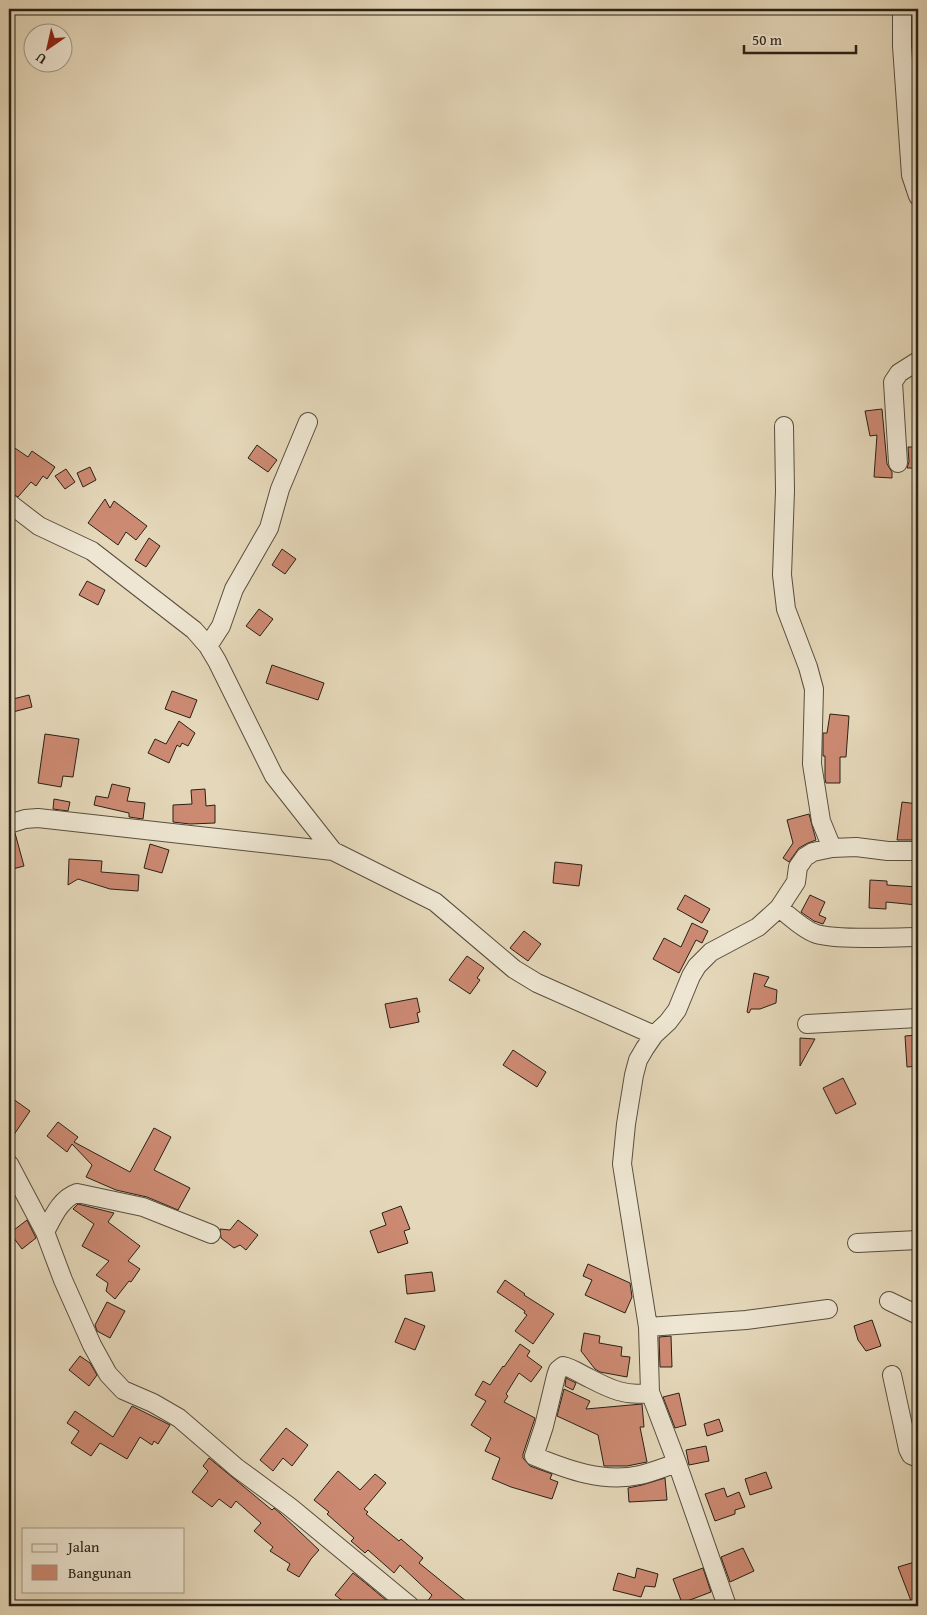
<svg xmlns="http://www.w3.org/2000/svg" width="927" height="1615" viewBox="0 0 927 1615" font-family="'Gentium Book Plus',serif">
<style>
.building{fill:#cd8a73;stroke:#292015}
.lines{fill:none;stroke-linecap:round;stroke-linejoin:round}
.minor-casing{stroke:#584e3e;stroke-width:20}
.minor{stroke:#eee6d2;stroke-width:18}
</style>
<rect width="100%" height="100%" fill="#e5d8ba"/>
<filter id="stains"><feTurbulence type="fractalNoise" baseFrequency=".004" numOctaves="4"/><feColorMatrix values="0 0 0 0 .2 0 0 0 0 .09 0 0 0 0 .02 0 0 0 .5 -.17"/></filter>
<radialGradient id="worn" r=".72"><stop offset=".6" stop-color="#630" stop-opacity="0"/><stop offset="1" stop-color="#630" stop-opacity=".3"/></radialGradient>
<!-- building -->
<path class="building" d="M882,409l5,55 5,8v6l-18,-1 3,-42 -7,1 -5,-25z
M9,444l19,13 4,-6 23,16 -8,12 -4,-3 -7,10 -5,-4 -13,15 -9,-5z
M257,445l20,15 -9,12 -20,-14z
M908,447h10v21h-11l2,-6z
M90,467l6,13 -13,7 -6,-14z
M66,469l9,13 -10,7 -10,-13z
M105,499l5,9 4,-7 33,25 -11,14 -10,-8 -8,13 -30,-22z
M149,538l11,8 -14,21 -11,-7z
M282,549l14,10 -11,15 -13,-9z
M87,581l18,9 -7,15 -19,-10z
M259,609l14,10 -13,17 -14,-10z
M272,665l52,18 -6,17 -52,-17z
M172,691l25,9 -7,18 -25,-9z
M29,695l3,12 -23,6v-13z
M830,714l19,2 -3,41h-6v26h-14l-1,-4v-23h-2v-23h4z
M179,721l16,12 -7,13 -6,-3 -2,4 -3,-2 -8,18 -21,-10 7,-14 11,5z
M45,734l34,5 -6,38 -10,-1 -2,11 -23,-4z
M112,784l18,4 -3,13 18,2 -2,16 -14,-2v-4l-35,-8 2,-9 12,2z
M205,789l1,17 9,-1v18l-25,1 -17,-2v-17l19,-1 -1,-14z
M54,799l16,3 -2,9 -15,-2z
M902,802l16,2v36h-21z
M809,814l7,26 -8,3 -9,5 -10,14 -6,-4 10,-15 -6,-23z
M15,833l9,33 -15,4v-36z
M150,844l19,6 -7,23 -18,-5z
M69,859l33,2 -1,11 38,3 -1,16 -28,-2 -32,-10 -10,6z
M555,862l27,3 -3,21 -26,-3z
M870,880l17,1v4l31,2 -1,18 -31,-3v7l-17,-1z
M685,895l25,14 -8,14 -25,-14z
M810,895l15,7 -6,13 7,3 -3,6 -9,-3 -13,-9z
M692,923l16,8 -6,12 -6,-3 -17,33 -26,-14 11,-21 17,9z
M524,931l17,13 -13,17 -18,-13z
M467,956l17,12 -7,10 3,2 -10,14 -21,-14z
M754,973l15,4 -5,9 13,4 -1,13 -16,6h-9l-2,4 -2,-1z
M417,998l3,14 -3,1 2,9 -29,6 -5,-24z
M918,1035v31l-11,1 -2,-31z
M800,1038l15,1 -15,27z
M513,1050l33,22 -9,15 -34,-22z
M843,1078l13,26 -20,10 -13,-26z
M9,1096l21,15 -21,31z
M58,1122l20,15 -4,5 56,30 24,-44 17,9 -17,33 36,18 -12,22 -31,-13 -31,-7 -30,-13 6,-12 -20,-21 -5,8 -20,-16z
M78,1204l36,9 -6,9 32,24 -12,15 12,8 -9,13 -2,-1 -14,18 -9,-8 2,-8 -12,-8 13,-14 -27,-15 12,-22 -21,-15z
M401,1206l9,23 -6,2 4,12 -30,10 -8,-22 16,-6 -4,-12z
M27,1220l9,18 -14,11 -12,-16z
M238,1220l20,15 -12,15 -6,-5 -6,3 -13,-10 -1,-9 10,1z
M588,1264l42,19 2,14 -7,16 -40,-18 7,-15 -9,-4z
M432,1272l3,19 -28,3 -2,-19z
M505,1280l20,14 -1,1 30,19 -21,30 -18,-13 12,-16 -3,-2 1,-2 -28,-19z
M107,1302l18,9 -15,27 -13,-7 -2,-6z
M405,1318l20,8 -10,24 -20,-8z
M872,1320l9,26 -15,5 -8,-11 -4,-14z
M584,1333l16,3 -1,7 23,4 -1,9 9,1 -3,20 -27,-5 -5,-3 -14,-18z
M671,1336l1,31h-12l-1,-30z
M520,1344l10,7 -3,5 15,11 -11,15 -12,-9 -13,21 2,2 -4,6 31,16 -12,36v4l7,8 22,8 -2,5 8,3 -6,17 -41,-12 -19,-8 8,-21 -15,-7 6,-13 -20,-13 15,-24 -11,-6 8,-14 7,4 13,-19 1,1z
M80,1356l10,7 7,12 -8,11 -20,-16z
M566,1378l10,5 -3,7 -8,-4z
M564,1389l26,12 -4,8 56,-5 2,23h-4l7,35 -20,4h-23l-6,-31 -41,-19z
M679,1393l7,32 -11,3 -12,-31z
M132,1406l38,19 -12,19 -4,-3 -2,4 -12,-8 -13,22 -27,-16 -9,13 -20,-13 8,-12 -12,-8 8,-12 38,26z
M719,1419l4,12 -16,5 -3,-12z
M286,1428l22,17 -16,21 -9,-8 -10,13 -13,-11z
M706,1446l3,15 -20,4 -3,-15z
M209,1458l63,52 2,-2 7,6 38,36 -8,9 -12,18 -12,-7 3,-6 -20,-13 3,-4 -19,-16 7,-8 -25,-22 -5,7 -12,-9 -7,8 -20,-15 16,-21 -5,-5z
M338,1471l22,19 15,-16 11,9 -22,26 4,3 -2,2 33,27 2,-2 22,19 -4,5 53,43h-48l8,-11 -32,-30 -6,8 -26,-23 -3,3 -14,-12 3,-3 -27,-24 2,-2 -15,-12z
M766,1472l6,16 -22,7 -5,-16z
M665,1478l2,22 -38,2 -1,-14 14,-3z
M724,1488l3,9 12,-5 6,15 -10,3v4l-20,7 -10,-27z
M743,1548l11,23 -24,11 -9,-25z
M918,1561v45h-5l-15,-39z
M637,1568l21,6 -3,13 -10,-1 -4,11 -28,-7 5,-17 17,5z
M703,1568l8,24 -29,11 -9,-24z
M353,1573l15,12 25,21h-44l-14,-11z"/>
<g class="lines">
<!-- minor casing -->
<g class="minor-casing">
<path id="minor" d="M902,9v37l9,129 7,21
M784,426l1,65 -3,84 4,34 22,58 6,22 -2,75 9,57 11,27
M898,463l-5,-81 6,-9 19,-12
M9,503l30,23 53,25 102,79 14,16 9,15 57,115 59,75 102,51 79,67 23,14 117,52
M208,646l13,-20 13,-37 35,-61 11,-39 28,-67
M9,824l16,-5 13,-1 295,33
M779,908c11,8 22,20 35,25 19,8 81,4 104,4
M807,1024l111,-6
M9,1164l36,68 18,48 29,65 16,29 15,16 30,13 26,15 58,50 53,39 120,99
M45,1232c8,-15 15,-33 32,-39l66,14 68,27
M857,1243l61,-3
M889,1301l29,14
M648,1327l98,-7 82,-11
M892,1375l16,74 3,6 7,3
M650,1392c-22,6 -42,-4 -61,-14 -9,-4 -16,-10 -26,-12l-5,4 -2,6 -12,50 -10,30c34,14 69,27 106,19 13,-3 25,-8 37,-12
M727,1606l-50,-143 -27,-71 -2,-65 -26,-163 4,-40 8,-49 4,-15 7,-12 9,-13 14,-13 9,-12 14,-34 6,-10 14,-14 47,-25 21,-19 17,-26 2,-15 7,-10 8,-5 19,-4 24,-1 32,4h30"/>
</g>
<!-- minor -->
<use href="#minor" class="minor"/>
</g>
<!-- margin -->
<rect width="927" height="1615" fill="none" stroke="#e5d8ba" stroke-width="30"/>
<rect x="10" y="10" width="907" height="1595" fill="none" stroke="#292015" stroke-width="2.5"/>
<rect x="15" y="15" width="897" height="1585" fill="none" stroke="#292015"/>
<!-- legend -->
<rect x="22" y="1528" width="162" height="65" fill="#eee6d2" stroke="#9f9786"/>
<rect x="32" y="1544" width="25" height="8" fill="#eee6d2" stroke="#9f9786"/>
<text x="68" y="1552" font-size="15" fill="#292015">Jalan</text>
<rect x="32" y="1565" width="25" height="15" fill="#cd8a73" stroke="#9f9786"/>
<text x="68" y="1578" font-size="15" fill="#292015">Bangunan</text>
<!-- north arrow -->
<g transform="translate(48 48) rotate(214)"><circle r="24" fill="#eee6d2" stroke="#9f9786"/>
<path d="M0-4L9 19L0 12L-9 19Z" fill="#8f2418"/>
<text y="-8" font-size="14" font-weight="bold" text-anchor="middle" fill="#292015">U</text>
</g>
<!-- scale -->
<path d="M744 45v8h112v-8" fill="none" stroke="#292015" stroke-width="2.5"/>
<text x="752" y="45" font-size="15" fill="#292015" stroke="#eee6d2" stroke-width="4" paint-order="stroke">50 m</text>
<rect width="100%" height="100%" filter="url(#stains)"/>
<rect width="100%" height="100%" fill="url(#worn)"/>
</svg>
